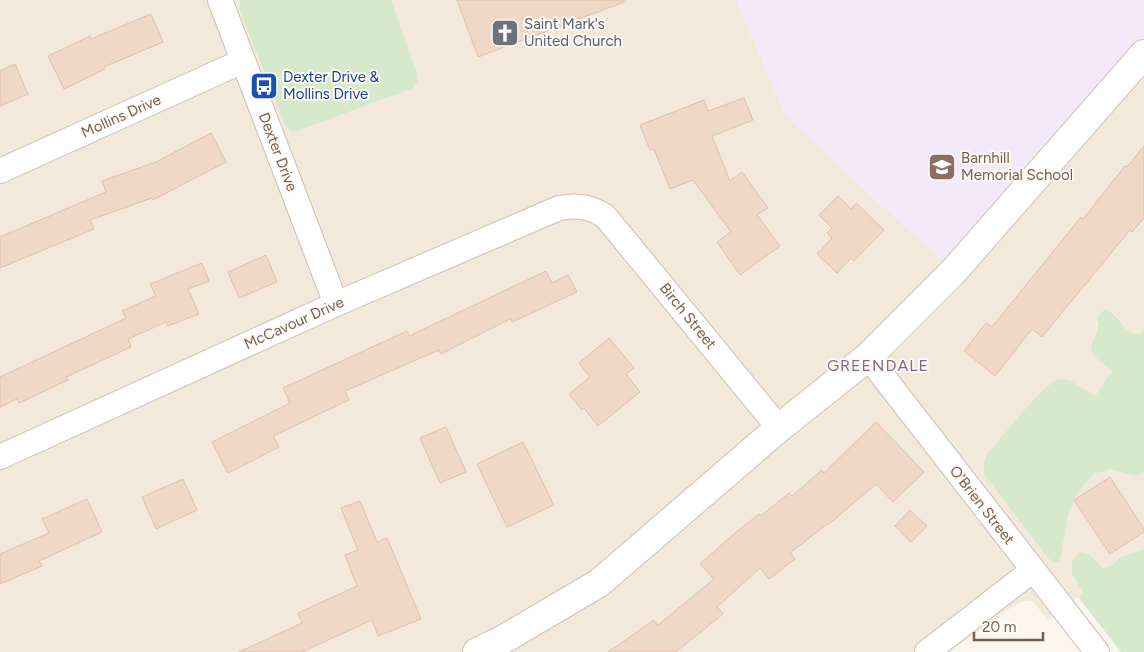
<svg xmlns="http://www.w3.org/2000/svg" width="1144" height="652" viewBox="0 0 1144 652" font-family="Figtree,sans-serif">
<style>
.residential{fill:#f3e9db}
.education{fill:#f3e9f8}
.green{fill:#d6e9cb}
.building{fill:#efd8c6;stroke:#e0bfa8}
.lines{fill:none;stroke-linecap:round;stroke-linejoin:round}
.minor-casing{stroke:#cdbfb2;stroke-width:26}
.secondary-casing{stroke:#d3c1b2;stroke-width:30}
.minor{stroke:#fff;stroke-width:24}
.secondary{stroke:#fff;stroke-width:28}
.labels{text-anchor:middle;stroke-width:4;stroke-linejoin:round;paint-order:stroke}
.worship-label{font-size:15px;fill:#5b616d;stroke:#fefaf3;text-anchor:start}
.transit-label{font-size:15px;fill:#164399;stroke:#fefaf3;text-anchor:start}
.street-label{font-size:15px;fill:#765f50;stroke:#fefaf3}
.education-label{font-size:15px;fill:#785e54;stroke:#fefaf3;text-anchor:start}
.neighbourhood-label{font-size:16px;letter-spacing:1px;fill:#856991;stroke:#fefaf3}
</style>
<rect width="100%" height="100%" fill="#fbf6ed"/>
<!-- residential -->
<path class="residential" d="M0,0h736l51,118 357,-64v272l-2,7 -7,2 -8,-4 -8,-12 -7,-8 -8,-2 -8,14 2,6 -7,19 2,7 19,16 -17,25 -26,-16 -85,79 -1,8 2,9 63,82 5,5 8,-7 7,-41 9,-22 17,-19 17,-5 23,7 10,-3v76l-25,9 -6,7 -10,3 -7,-6 -23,16 10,15 -35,28 -15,-20h-9l-15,8 -60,43h-949z"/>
<!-- education -->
<path class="education" d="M736,0h408v54l-191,218 -166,-154z"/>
<!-- green -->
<path class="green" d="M241,0h150l26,73 1,8 -5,7 -116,43 -6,1 -6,-7 -44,-112 -2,-8z
M1105,309c18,6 17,29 37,24l2,-7v147l-10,3 -23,-7 -17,5 -17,19 -9,22 -7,41 -2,5 -6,2 -5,-5 -63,-82 -2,-13 5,-10 38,-45 18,-19 13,-10 12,1 26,16 17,-25c-6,-6 -21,-14 -21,-23 0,-6 6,-13 7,-19 0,-11 -4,-11 7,-20z
M1144,549v103h-23l-43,-55 5,-4c-10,-16 -18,-26 -4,-41l10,2 14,14 10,-3 6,-7z"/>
<!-- building -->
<path class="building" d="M457,0h167v2l-146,55z
M151,14l12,28 -59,25 1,2 -41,20 -16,-33 42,-20 1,3z
M15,64l13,30 -28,12v-35z
M744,98l9,22 -41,16 18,45 12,-9 26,36 -11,7 23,31 -40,29 -23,-33 14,-10 -38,-52 -23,9 -16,-40 -4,1 -10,-25 64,-25 4,11z
M211,133l15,29 -73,38 -1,-2 -62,22 4,9 -94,39v-31l106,-45 -4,-11 54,-19z
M1144,146v72l-12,14 -2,-2 -88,107 -10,-8 -37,47 -31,-25 22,-28 6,4 89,-110 2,2 42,-53 2,1z
M838,196l13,13 5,-6 28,27 -30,31 -3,-3 -14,15 -20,-19 15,-16 -5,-5 5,-5 -13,-13z
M266,255l11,27 -38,16 -11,-26z
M202,263l7,18 -21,8 11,25 -31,12 -2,-4 -38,17 3,8 -65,30 2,3 -49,23 -2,-4 -17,8v-30l126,-59 -4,-7 34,-15 -6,-12z
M546,271l6,12 16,-8 9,17 -65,30 -2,-3 -69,35 -2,-4 -94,41 4,9 -76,36 6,11 -51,26 -16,-31 78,-39 -7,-15 124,-57 2,5z
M609,338l25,30 -8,6 14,18 -42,34 -14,-18 -2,2 -13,-16 21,-17 -11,-14z
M876,422l48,50 -31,30 -17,-18 -48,41 -1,-1 -37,29 5,6 -26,20 -9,-11 -43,39 6,7 -47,38h-68l46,-32 4,5 56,-46 -14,-15 35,-31 24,-19 2,2 28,-23 3,3 30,-26 2,3z
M446,427l20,45 -26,11 -20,-45z
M523,442l31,63 -47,22 -30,-63z
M1110,477l34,52v3l-34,22 -36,-54z
M183,479l14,31 -41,19 -14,-32z
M87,499l15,33 -63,29 3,5 -42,18v-30l49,-21 -7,-14z
M360,501l17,41 10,-4 34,81 -43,17 -6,-16 -70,32h-63l63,-29 -4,-10 59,-27 -12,-31 13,-5 -17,-42z
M910,510l17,16 -16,16 -16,-16z"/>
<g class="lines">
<!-- minor casing -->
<g class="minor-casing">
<path id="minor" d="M220,0l116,304
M0,171l243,-110
M868,357l229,295
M0,457l336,-153 223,-96c19,-3 29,-2 46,8l174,212
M927,652l106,-82"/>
</g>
<!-- secondary casing -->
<g class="secondary-casing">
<path id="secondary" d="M477,652l27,-13 95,-56 180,-155 89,-71 85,-85 191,-218"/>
</g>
<!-- minor -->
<use href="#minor" class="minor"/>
<!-- secondary -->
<use href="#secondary" class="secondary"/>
</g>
<!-- icons -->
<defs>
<g id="church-square" transform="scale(1.4375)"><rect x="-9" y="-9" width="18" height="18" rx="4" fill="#6b7280" stroke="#fefaf3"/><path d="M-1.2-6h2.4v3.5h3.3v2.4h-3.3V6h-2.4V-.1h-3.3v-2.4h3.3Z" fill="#fff"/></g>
<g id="bus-square" transform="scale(1.4375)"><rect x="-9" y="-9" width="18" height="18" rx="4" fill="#1a4fb4" stroke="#fefaf3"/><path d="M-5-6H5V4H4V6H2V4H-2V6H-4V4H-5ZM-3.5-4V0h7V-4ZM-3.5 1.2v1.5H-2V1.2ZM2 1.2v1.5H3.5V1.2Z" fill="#fff"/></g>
<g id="school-square" transform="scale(1.4375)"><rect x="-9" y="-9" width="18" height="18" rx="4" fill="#8d6e63" stroke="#fefaf3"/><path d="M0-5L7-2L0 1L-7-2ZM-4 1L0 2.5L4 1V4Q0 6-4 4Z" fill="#fff"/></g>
</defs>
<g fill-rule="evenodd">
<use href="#church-square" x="505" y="33"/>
<use href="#bus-square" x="264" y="86"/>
<use href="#school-square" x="942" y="167"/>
</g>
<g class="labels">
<!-- worship labels -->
<g class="worship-label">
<text x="524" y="29">Saint Mark's<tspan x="524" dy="17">United Church</tspan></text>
</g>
<!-- transit labels -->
<g class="transit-label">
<text x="283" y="82">Dexter Drive &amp;<tspan x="283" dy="17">Mollins Drive</tspan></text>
</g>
<!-- street labels -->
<g class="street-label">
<text transform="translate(121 116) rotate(-24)" y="5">Mollins Drive</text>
<text transform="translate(278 152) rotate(69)" y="5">Dexter Drive</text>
<text transform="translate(688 316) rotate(51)" y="5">Birch Street</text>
<text transform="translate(294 323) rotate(-24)" y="5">McCavour Drive</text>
<text transform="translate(982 505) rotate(52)" y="5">O'Brien Street</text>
</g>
<!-- education labels -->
<g class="education-label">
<text x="961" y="163">Barnhill<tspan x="961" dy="17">Memorial School</tspan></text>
</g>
<!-- neighbourhood labels -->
<g class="neighbourhood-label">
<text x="878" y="371">GREENDALE</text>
</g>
</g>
<!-- scale -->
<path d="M974 632v8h69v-8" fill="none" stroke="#765f50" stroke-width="2.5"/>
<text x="982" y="632" font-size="15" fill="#765f50" stroke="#fefaf3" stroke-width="4" paint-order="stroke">20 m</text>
</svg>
